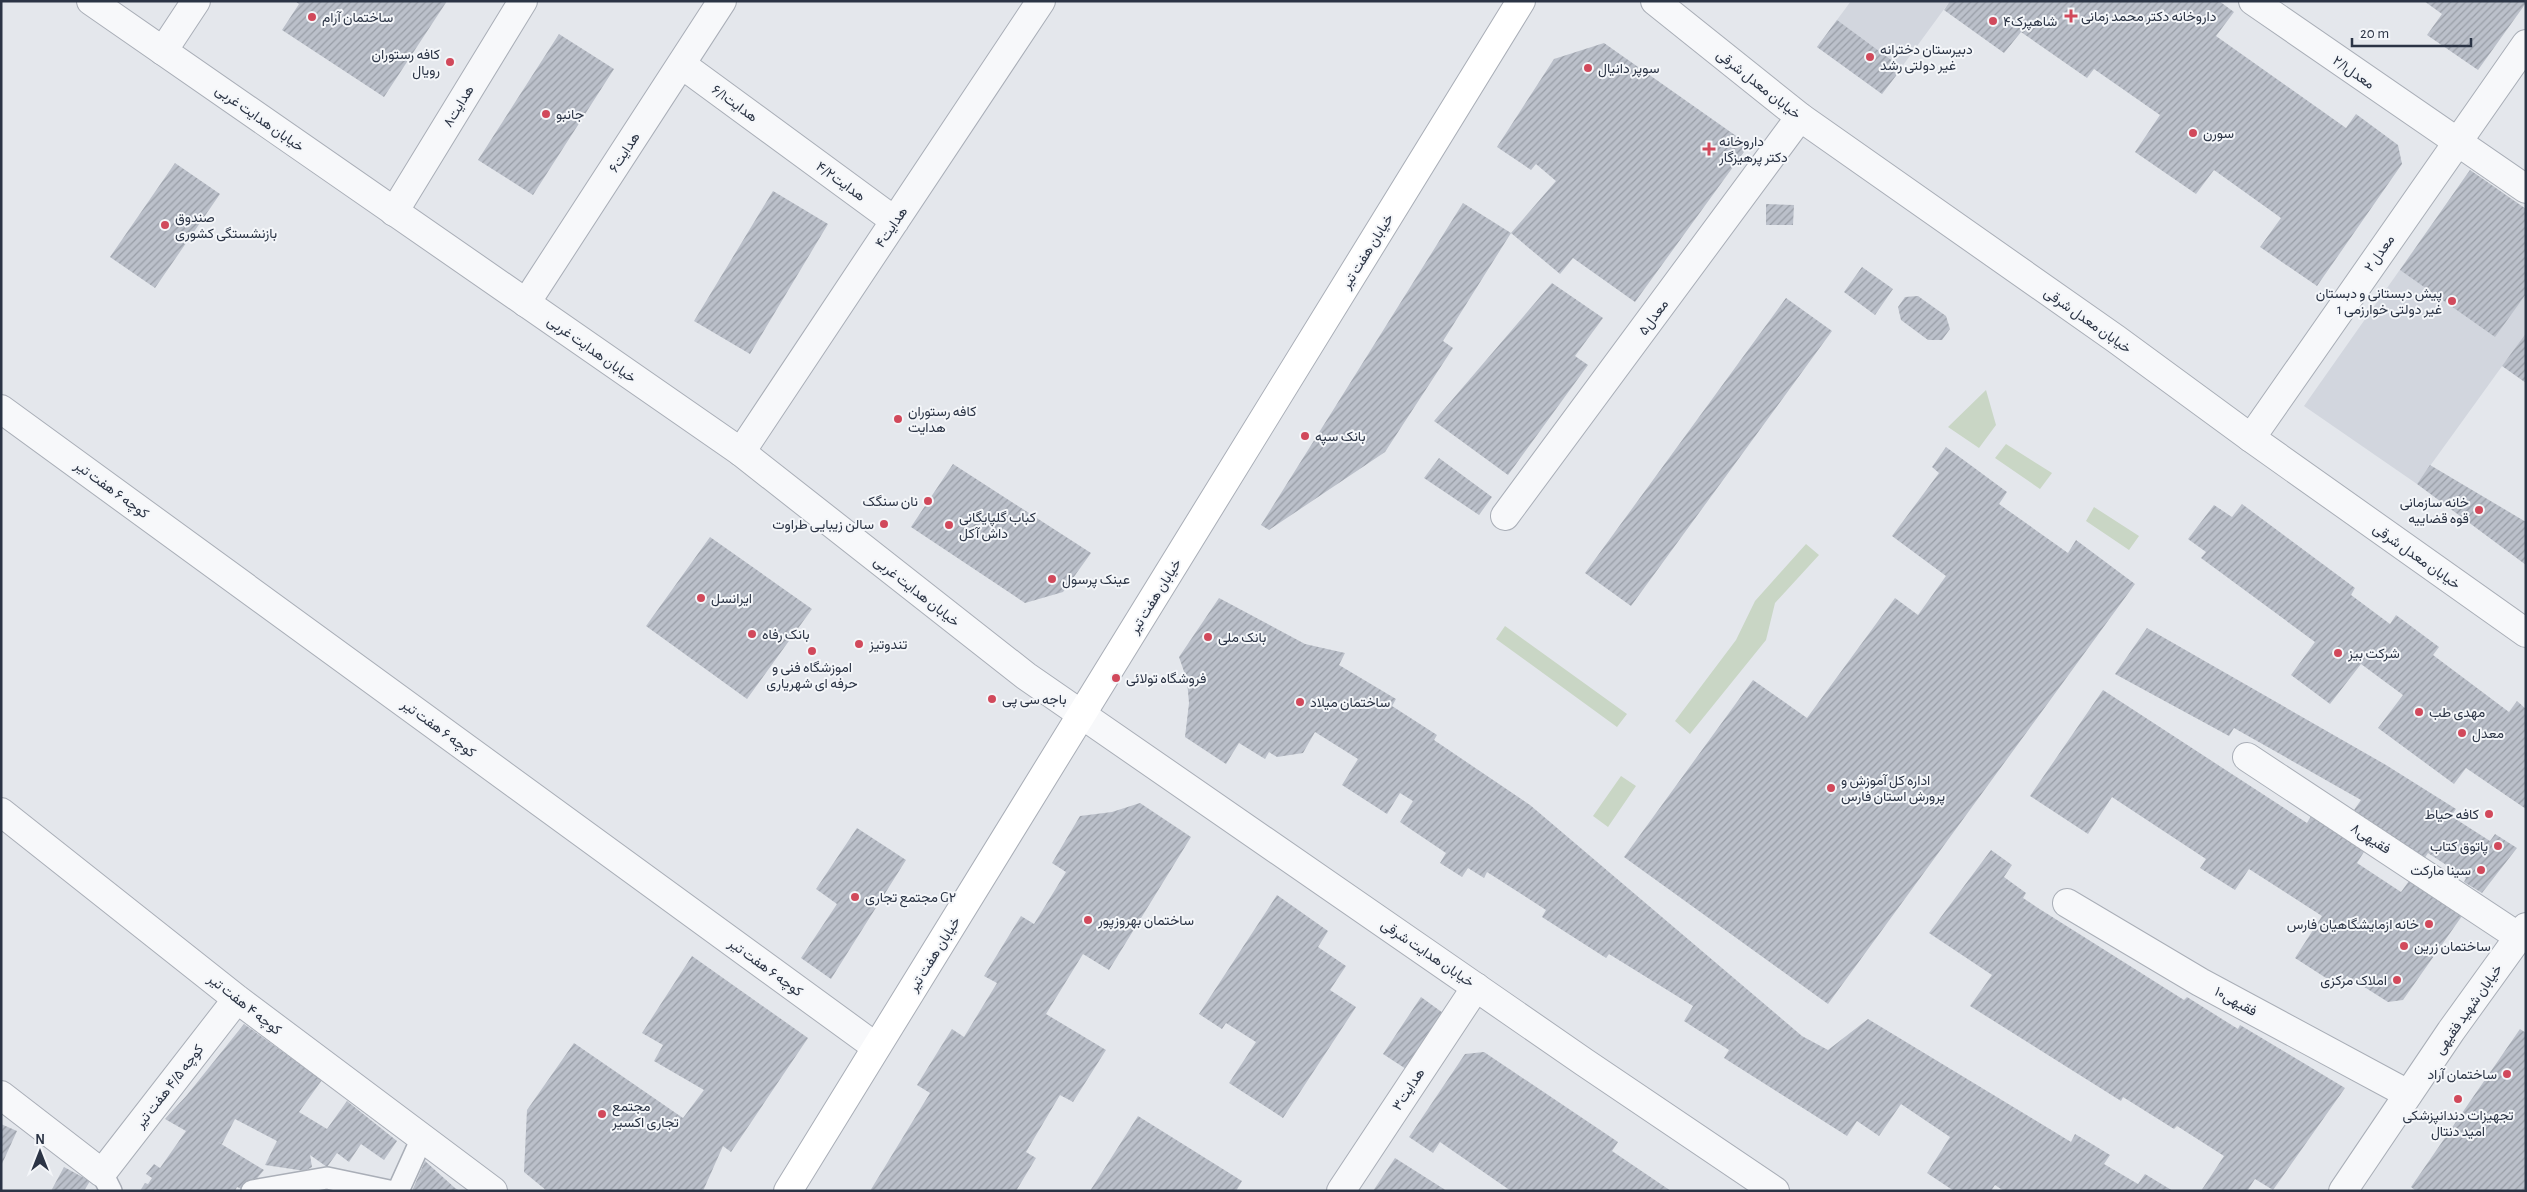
<svg xmlns="http://www.w3.org/2000/svg" width="2527" height="1192" viewBox="0 0 2527 1192" font-family="'Alegreya Sans',Vazirmatn,sans-serif">
<style>
.built{fill:#d2d6de}
.grass{fill:#c9d6c5}
.building{fill:url(#building-hatch)}
.lines{fill:none;stroke-linecap:round;stroke-linejoin:round}
.service-casing{stroke:#a9aeb7;stroke-width:24}
.minor-casing{stroke:#a9aeb7;stroke-width:30}
.tertiary-casing{stroke:#a9aeb7;stroke-width:30}
.secondary-casing{stroke:#a9aeb7;stroke-width:30}
.service{stroke:#f7f8fa;stroke-width:21}
.minor{stroke:#f7f8fa;stroke-width:28}
.tertiary{stroke:#f7f8fa;stroke-width:28}
.secondary{stroke:#fff;stroke-width:28}
.poi-dot{fill:#d1495b;stroke:#f4f6f9;stroke-width:2}
.labels{text-anchor:middle;stroke-width:4;stroke-linejoin:round;paint-order:stroke}
.poi-label{font-size:14px;fill:#2b3445;stroke:#f4f6f9;text-anchor:start}
.street-label{font-size:14px;fill:#2b3445;stroke:#f4f6f9}
</style>
<defs>
<pattern id="building-hatch" width="6" height="6" patternUnits="userSpaceOnUse" patternTransform="scale(1.25)"><rect width="6" height="6" fill="#bbc0ca"/><path d="M-1 1l2-2M0 6l6-6M5 7l2-2" fill="none" stroke="#989da6"/></pattern>
</defs>
<rect width="100%" height="100%" fill="#e4e7ec"/>
<!-- built -->
<path class="built" d="M1851,1h99l-68,93 -65,-47z
M2470,170l56,39v124l-109,151 -113,-78z"/>
<!-- grass -->
<path class="grass" d="M1986,390l10,35 -17,23 -31,-21z
M2006,444l46,29 -12,16 -45,-31z
M2094,507l45,29 -10,14 -43,-29z
M1806,544l13,11 -44,48 -9,37 -76,94 -15,-13 61,-81 19,-39z
M1505,626l122,88 -10,13 -121,-88z
M1621,776l15,10 -28,41 -15,-11z"/>
<!-- building -->
<path class="building" d="M295,1h152l-63,96 -102,-67 17,-26z
M1950,1h269l15,11 -18,24 130,92 10,-14 42,31 4,19 -85,122 -57,-39 21,-29 -67,-48 -18,24 -61,-42 25,-37 -66,-46 -7,9 -66,-46 -17,21 -60,-43z
M2424,1h102v2l-48,67 -51,-35 15,-21z
M1837,20l65,48 -20,26 -65,-47z
M559,34l55,35 -81,126 -55,-35z
M1604,43l145,102 -114,157 -62,-44 -13,16 -49,-41 -68,108 10,7 -68,104 -116,78 -8,-5 202,-322 48,30 45,-52 -20,-17 -5,6 -34,-23 57,-88z
M175,163l45,31 -65,94 -45,-31z
M2470,170l56,39v85l-31,43 -95,-67z
M773,191l55,33 -78,130 -56,-33z
M1766,204l28,1 -1,20h-27z
M1862,267l31,22 -18,26 -31,-23z
M1552,283l51,35 -28,38 13,9 -80,110 -74,-54z
M1918,296l28,20 4,13 -8,11h-14l-27,-20 -3,-13 7,-10z
M1786,298l46,33 -201,275 -46,-33z
M2526,333v50l-24,-17z
M1946,447l61,45 -8,12 69,49 8,-13 59,44 -307,420 -204,-147 129,-177 54,38 88,-120 23,17 28,-39 -54,-40 47,-63 -7,-6z
M1439,458l53,39 -13,18 -55,-37z
M953,464l138,89 -28,39 -38,11 -114,-76z
M2430,465l96,57v43l-109,-81z
M2242,504l113,84 -4,7 39,29 6,-9 43,32 -6,8 76,57 8,-11 9,8v100l-60,-41 -12,16 -76,-56 25,-33 -42,-31 -31,40 -39,-29 24,-33 -114,-84 5,-6 -18,-13 26,-34 18,12z
M710,537l102,72 -65,90 -101,-73z
M1219,598l86,46 40,9 -6,12 57,34 -4,7 45,29 -3,5 96,65 272,231 26,14 40,-31 203,123 4,-8 17,10 18,11 -6,9 34,20 7,-10 28,17h-169l-9,-6 -4,6h-37l-27,-18 23,-36 -49,-33 -22,32 -22,-15 -10,15 -123,-78 5,-8 -45,-29 9,-15 -84,-52 -3,4 -64,-41 4,-7 -59,-38 -3,6 -16,-10 -6,9 -22,-14 6,-10 -46,-31 13,-21 -13,-8 -13,21 -45,-29 16,-26 -43,-27 -12,21 -26,4 -8,-5 -4,7 -26,-16 -13,21 -41,-27 4,-34 -2,-23 -8,-23z
M2147,628l239,137 70,44 -5,7 39,25 5,-7 22,14 -35,45 -18,-11 2,-4 -38,-25 -4,6 -70,-49 7,-10 -127,-72 -5,8 -114,-62z
M2103,690l204,133 6,-10 54,34 -10,16 44,29 8,-11 53,35 -59,84 -15,2 -41,-26 -7,11 -45,-29 27,-42 -73,-47 -14,21 -35,-22 6,-9 -94,-62 -24,37 -58,-38z
M1140,803l51,34 -82,133 -26,-16 -37,60 60,36 -33,52 -13,-7 -34,57 10,6 -20,33h-146l60,-98 -13,-8 35,-56 12,8 33,-54 -13,-7 37,-60 13,8 32,-52 -14,-9 28,-47 32,-4z
M857,828l49,32 -75,119 -30,-21 36,-54 -21,-15z
M1991,850l21,15 -8,12 22,16 -3,5 15,10 146,92 3,-3 51,32 2,-4 105,63 -72,102 -18,-11 -8,12h-46l23,-35 -47,-30 -3,3 -51,-32 -2,4 -151,-95 22,-31 -63,-42z
M1277,895l51,36 -10,16 28,19 -16,24 26,17 -73,111 -54,-35 27,-41 -30,-19 -4,6 -23,-15z
M692,956l116,82 -77,114 -8,-6 -20,45h-156l-23,-19 3,-62 47,-67 109,75 21,-28 -50,-29 9,-16 -21,-12z
M1421,997l22,16 -37,56 -23,-15z
M244,1024l78,56 -23,32 28,17 20,-28 50,40 -13,19 -23,-16 -12,18 -12,-9 -10,14 -17,-12 2,12 -7,4 -40,-6 12,-24 -42,-22 -13,25 -4,-2 46,28 -18,21 -9,-4 -2,4h-77l-3,-2 -2,2h-13l5,-8 3,1 4,-6 -6,-4 8,-10 6,4 26,-37 -21,-12 22,-24z
M2520,1029l6,4v158h-110l-5,-4z
M1484,1052l134,90 -6,9 59,40h-160l-71,-49 -7,11 -24,-16 56,-83z
M1138,1116l104,65 -6,10h-146z
M1,1124l16,7 -16,35z
M1395,1158l52,33h-74z
M425,1161l30,27 5,3h-48z
M64,1167l26,14 -6,10h-33z"/>
<g class="lines">
<!-- service casing -->
<g class="service-casing">
<path id="service" d="M102,1173l9,18
M252,1191l75,-13 62,13
M398,1191l24,-53"/>
</g>
<!-- minor casing -->
<g class="minor-casing">
<path id="minor" d="M2253,1l273,188
M163,51l33,-50
M681,64l214,157
M394,212l129,-211
M526,303l196,-302
M1,409l875,638
M2251,438l275,-394
M741,452l300,-451
M1505,516l295,-399
M2247,757l272,180
M1,812l236,187 256,192
M2067,903l133,79 208,112
M1,1095l101,78 135,-174
M1341,1191l135,-204"/>
</g>
<!-- tertiary casing -->
<g class="tertiary-casing">
<path id="tertiary" d="M91,1l650,451 285,224 558,386 191,129
M1655,1l145,116 316,222 135,99 275,195
M2343,1191l108,-160 75,-104"/>
</g>
<!-- secondary casing -->
<g class="secondary-casing">
<path id="secondary" d="M788,1191l733,-1190"/>
</g>
<!-- service -->
<use href="#service" class="service"/>
<!-- minor -->
<use href="#minor" class="minor"/>
<!-- tertiary -->
<use href="#tertiary" class="tertiary"/>
<!-- secondary -->
<use href="#secondary" class="secondary"/>
</g>
<!-- markers -->
<g class="poi-dot">
<path d="M2068.5 8.5h5v5h5v5h-5v5h-5v-5h-5v-5h5z"/>
<circle cx="312" cy="17" r="5"/>
<circle cx="1993" cy="21" r="5"/>
<circle cx="1870" cy="57" r="5"/>
<circle cx="450" cy="62" r="5"/>
<circle cx="1588" cy="68" r="5"/>
<circle cx="546" cy="114" r="5"/>
<circle cx="2193" cy="133" r="5"/>
<path d="M1706.5 141.5h5v5h5v5h-5v5h-5v-5h-5v-5h5z"/>
<circle cx="165" cy="225" r="5"/>
<circle cx="2452" cy="301" r="5"/>
<circle cx="898" cy="419" r="5"/>
<circle cx="1305" cy="436" r="5"/>
<circle cx="928" cy="501" r="5"/>
<circle cx="2479" cy="510" r="5"/>
<circle cx="884" cy="524" r="5"/>
<circle cx="949" cy="525" r="5"/>
<circle cx="1052" cy="579" r="5"/>
<circle cx="701" cy="598" r="5"/>
<circle cx="752" cy="634" r="5"/>
<circle cx="1208" cy="637" r="5"/>
<circle cx="859" cy="644" r="5"/>
<circle cx="812" cy="651" r="5"/>
<circle cx="2338" cy="653" r="5"/>
<circle cx="1116" cy="678" r="5"/>
<circle cx="992" cy="699" r="5"/>
<circle cx="1300" cy="702" r="5"/>
<circle cx="2419" cy="712" r="5"/>
<circle cx="2462" cy="733" r="5"/>
<circle cx="1831" cy="788" r="5"/>
<circle cx="2489" cy="814" r="5"/>
<circle cx="2498" cy="846" r="5"/>
<circle cx="2481" cy="870" r="5"/>
<circle cx="855" cy="897" r="5"/>
<circle cx="1088" cy="920" r="5"/>
<circle cx="2429" cy="924" r="5"/>
<circle cx="2404" cy="946" r="5"/>
<circle cx="2397" cy="980" r="5"/>
<circle cx="2507" cy="1074" r="5"/>
<circle cx="2458" cy="1099" r="5"/>
<circle cx="602" cy="1114" r="5"/>
</g>
<g class="labels">
<!-- poi labels -->
<g class="poi-label">
<text x="2081" y="21">داروخانه دکتر محمد زمانی</text>
<text x="322" y="22">ساختمان آرام</text>
<text x="2003" y="26">شاهپرک۴</text>
<text x="1880" y="54">دبیرستان دخترانه<tspan x="1880" dy="16">غیر دولتی رشد</tspan></text>
<text x="440" y="59" text-anchor="end">کافه رستوران<tspan x="440" dy="16">رویال</tspan></text>
<text x="1598" y="73">سوپر دانیال</text>
<text x="556" y="119">جانبو</text>
<text x="2203" y="138">سورن</text>
<text x="1719" y="146">داروخانه<tspan x="1719" dy="16">دکتر پرهیزگار</tspan></text>
<text x="175" y="222">صندوق<tspan x="175" dy="16">بازنشستگی کشوری</tspan></text>
<text x="2442" y="298" text-anchor="end">پیش دبستانی و دبستان<tspan x="2442" dy="16">غیر دولتی خوارزمی 1</tspan></text>
<text x="908" y="416">کافه رستوران<tspan x="908" dy="16">هدایت</tspan></text>
<text x="1315" y="441">بانک سپه</text>
<text x="918" y="506" text-anchor="end">نان سنگک</text>
<text x="2469" y="507" text-anchor="end">خانه سازمانی<tspan x="2469" dy="16">قوه قضاییه</tspan></text>
<text x="959" y="522">کباب گلپایگانی<tspan x="959" dy="16">داش آکل</tspan></text>
<text x="874" y="529" text-anchor="end">سالن زیبایی طراوت</text>
<text x="1062" y="584">عینک پرسول</text>
<text x="711" y="603">ایرانسل</text>
<text x="762" y="639">بانک رفاه</text>
<text x="1218" y="642">بانک ملی</text>
<text x="869" y="649">تندوتیز</text>
<text x="2348" y="658">شرکت بیز</text>
<text x="812" y="672" text-anchor="middle">اموزشگاه فنی و<tspan x="812" dy="16">حرفه ای شهریاری</tspan></text>
<text x="1126" y="683">فروشگاه تولائی</text>
<text x="1002" y="704">باجه سی پی</text>
<text x="1310" y="707">ساختمان میلاد</text>
<text x="2429" y="717">مهدی طب</text>
<text x="2472" y="738">معدل</text>
<text x="1841" y="785">اداره کل آموزش و<tspan x="1841" dy="16">پرورش استان فارس</tspan></text>
<text x="2479" y="819" text-anchor="end">کافه حیاط</text>
<text x="2488" y="851" text-anchor="end">پاتوق کتاب</text>
<text x="2471" y="875" text-anchor="end">سینا مارکت</text>
<text x="865" y="902">مجتمع تجاری G۲</text>
<text x="1098" y="925">ساختمان بهروزپور</text>
<text x="2419" y="929" text-anchor="end">خانه ازمایشگاهیان فارس</text>
<text x="2414" y="951">ساختمان زرین</text>
<text x="2387" y="985" text-anchor="end">املاک مرکزی</text>
<text x="2497" y="1079" text-anchor="end">ساختمان آراد</text>
<text x="612" y="1111">مجتمع<tspan x="612" dy="16">تجاری اکسیر</tspan></text>
<text x="2458" y="1120" text-anchor="middle">تجهیزات دندانپزشکی<tspan x="2458" dy="16">امید دنتال</tspan></text>
</g>
<!-- street labels -->
<g class="street-label">
<text transform="translate(2354 72) rotate(35)" y="5">۲/۱معدل</text>
<text transform="translate(1759 84) rotate(38)" y="5">خیابان معدل شرقی</text>
<text transform="translate(735 103) rotate(36)" y="5">هدایت۶/۱</text>
<text transform="translate(458 106) rotate(-59)" y="5">هدایت۸</text>
<text transform="translate(260 118) rotate(35)" y="5">خیابان هدایت غربی</text>
<text transform="translate(624 152) rotate(-57)" y="5">هدایت۶</text>
<text transform="translate(841 181) rotate(36)" y="5">هدایت۴/۲</text>
<text transform="translate(891 227) rotate(-56)" y="5">هدایت۴</text>
<text transform="translate(1367 251) rotate(-58)" y="5">خیابان هفت تیر</text>
<text transform="translate(2379 253) rotate(-55)" y="5">معدل ۲</text>
<text transform="translate(1653 317) rotate(-54)" y="5">معدل۵</text>
<text transform="translate(2088 320) rotate(35)" y="5">خیابان معدل شرقی</text>
<text transform="translate(592 349) rotate(35)" y="5">خیابان هدایت غربی</text>
<text transform="translate(112 489) rotate(36)" y="5">کوچه ۶ هفت تیر</text>
<text transform="translate(2417 556) rotate(35)" y="5">خیابان معدل شرقی</text>
<text transform="translate(917 591) rotate(38)" y="5">خیابان هدایت غربی</text>
<text transform="translate(1155 596) rotate(-58)" y="5">خیابان هفت تیر</text>
<text transform="translate(439 728) rotate(36)" y="5">کوچه ۶ هفت تیر</text>
<text transform="translate(2371 838) rotate(33)" y="5">فقیهی۸</text>
<text transform="translate(1428 953) rotate(34)" y="5">خیابان هدایت شرقی</text>
<text transform="translate(934 954) rotate(-58)" y="5">خیابان هفت تیر</text>
<text transform="translate(766 967) rotate(36)" y="5">کوچه ۶ هفت تیر</text>
<text transform="translate(2236 1001) rotate(29)" y="5">فقیهی۱۰</text>
<text transform="translate(245 1004) rotate(38)" y="5">کوچه ۴ هفت تیر</text>
<text transform="translate(2468 1009) rotate(-55)" y="5">خیابان شهید فقیهی</text>
<text transform="translate(169 1086) rotate(-52)" y="5">کوچه ۴/۵ هفت تیر</text>
<text transform="translate(1408 1089) rotate(-57)" y="5">هدایت۳</text>
</g>
</g>
<!-- border -->
<rect width="2527" height="1192" fill="none" stroke="#2b3445" stroke-width="5"/>
<!-- north arrow -->
<g transform="translate(40 1152)" stroke="#f4f6f9" stroke-width="4" paint-order="stroke">
<path d="M0-4L9 19L0 12L-9 19Z" fill="#2b3445"/>
<text y="-8" font-size="14" font-weight="bold" text-anchor="middle" fill="#2b3445">N</text>
</g>
<!-- scale -->
<path d="M2352 38v8h119v-8" fill="none" stroke="#2b3445" stroke-width="2.5"/>
<text x="2360" y="38" font-size="15" fill="#2b3445" stroke="#f4f6f9" stroke-width="4" paint-order="stroke">20 m</text>
</svg>
